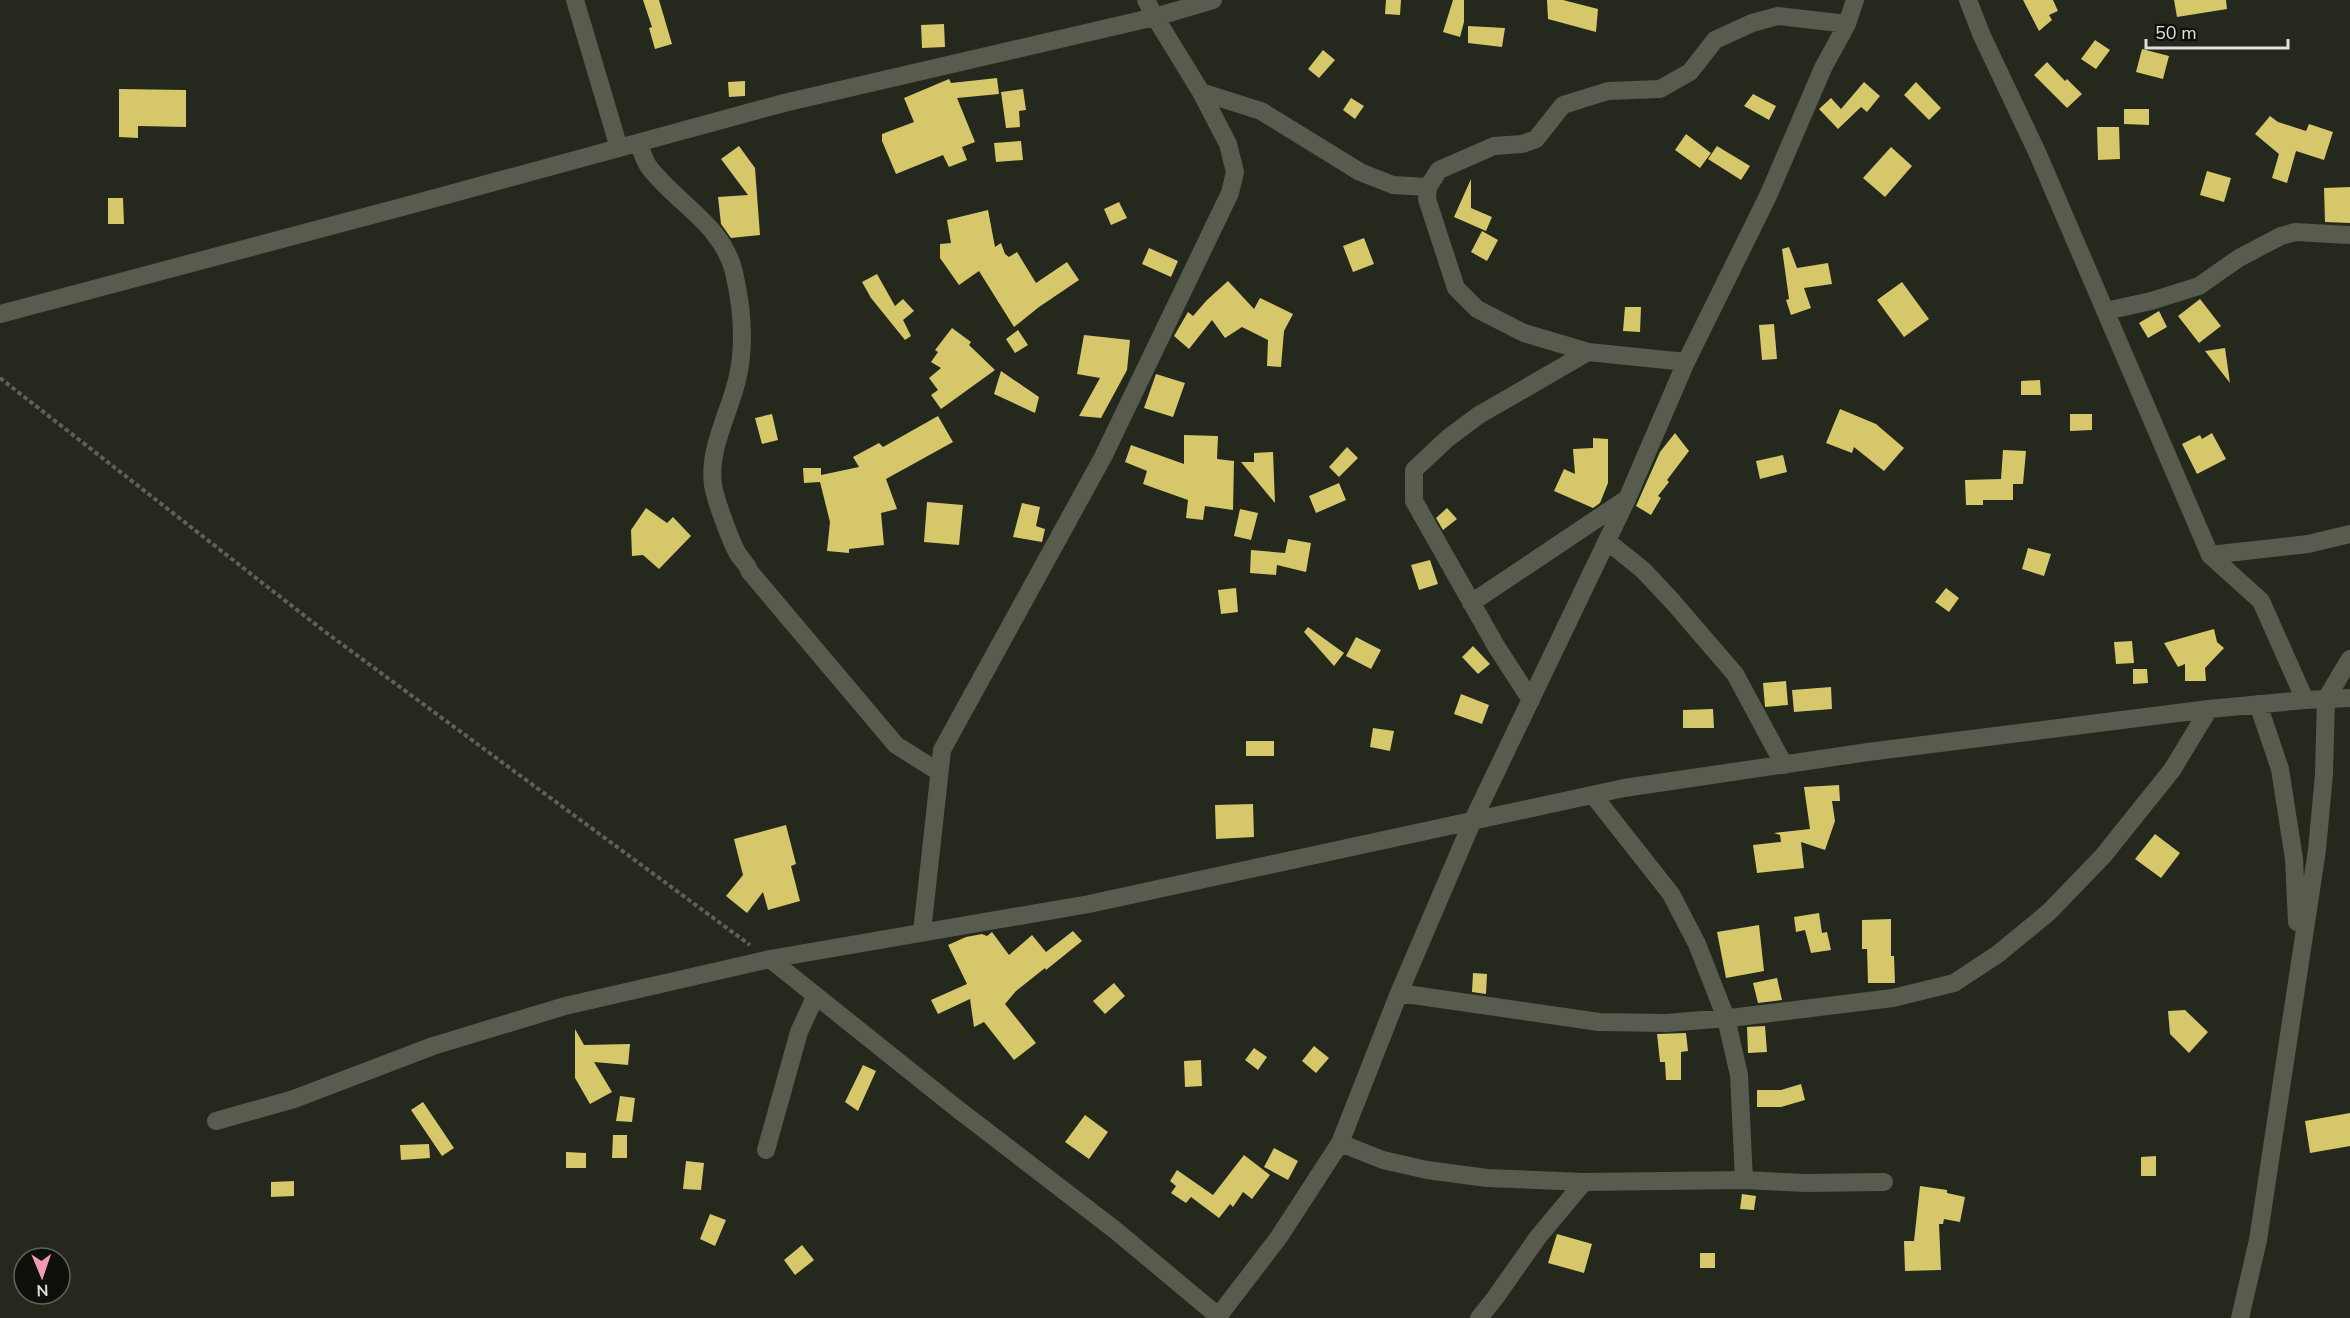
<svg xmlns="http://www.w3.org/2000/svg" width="2350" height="1318" viewBox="0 0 2350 1318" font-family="'Nunito Sans',sans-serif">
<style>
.building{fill:#d6c76b}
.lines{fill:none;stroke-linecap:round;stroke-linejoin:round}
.path{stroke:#5e6158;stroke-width:4;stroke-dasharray:4.5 3;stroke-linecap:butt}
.minor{stroke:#575c4f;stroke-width:18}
.tertiary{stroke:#575c4f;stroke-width:18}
</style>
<rect width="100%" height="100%" fill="#24281d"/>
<!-- building -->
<path class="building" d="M643,0h16l13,44 -17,5 -6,-21 3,-1z
M1386,0h15l-1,15 -15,-1z
M1453,0h11v22l-4,15 -17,-5z
M1547,0h16l35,9 -2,23 -48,-13z
M2023,0h30l5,11 -9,4 3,5 -13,11z
M2174,0h52l1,9 -50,8z
M944,24l1,23 -23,1 -1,-23z
M1468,26l37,2 -3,19 -34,-4z
M2095,40l15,10 -14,19 -15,-10z
M2142,49l27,7 -6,23 -27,-7z
M1323,50l12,10 -16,18 -11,-9z
M2047,62l18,19 2,-2 15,15 -15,14 -33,-33z
M997,78l2,16 -42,4 18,44 -13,5 5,13 -18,7 -6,-12 -47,19 -14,-33v-7l32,-12 -10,-24 45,-19 2,4z
M745,81v15l-16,1 -1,-15z
M1864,82l16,14 -13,16 -6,-5 -23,22 -19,-20 12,-11 10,11z
M1916,82l25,26 -12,12 -25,-25z
M119,89l67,1v37l-48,-1v12l-19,-1z
M1023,89l3,21 -7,1 1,16 -14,1 -5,-36z
M1753,94l23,12 -7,14 -25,-14z
M1351,98l13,8 -9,13 -12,-9z
M2124,109h25v16l-25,-1z
M2270,116l8,6 28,9 3,-7 24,8 -9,28 -28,-9 -9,32 -15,-5 7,-24 -24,-20z
M2097,127h22l1,32 -22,1z
M1686,134l25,19 -11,15 -25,-18z
M1021,141l2,19 -27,2 -2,-19z
M739,146l16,22 5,67 -29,3 -10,-14 -3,-27 30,-2 -27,-36z
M1717,146l33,20 -9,14 -33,-21z
M1891,147l21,19 -27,31 -22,-19z
M2207,171l24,7 -7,24 -24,-7z
M1471,179v29l21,9 -6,14 -32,-14z
M2350,187v36l-25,-1 -1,-34z
M108,198h15l1,26h-16z
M1119,202l8,16 -16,7 -7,-16z
M988,210l7,37 6,-4 4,11 4,3 8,-5 19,31 31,-21 12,18 -40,27 -25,20 -35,-56 -20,14 -19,-27v-14l11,-1 -4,-23z
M1482,231l16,9 -11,21 -16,-9z
M1364,238l10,26 -21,8 -10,-26z
M1789,247l8,21 31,-5 4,21 -28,4 7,20 -20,7 -5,-15 3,-1 -7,-50z
M1149,248l29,13 -7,16 -29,-13z
M877,274l18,32 8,-7 11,12 -11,9 8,16 -6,4 -34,-42 -9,-16z
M1228,281l26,28 6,-11 33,16 -9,17 -3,36 -14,-1 1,-26 -26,-13 -17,11 -13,-18 -23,29 -15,-13 14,-24 5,4 14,-16z
M1902,282l27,37 -25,18 -27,-37z
M2200,299l21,27 -22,17 -21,-27z
M1625,307h16l-1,25 -17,-1z
M2159,311l8,16 -19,11 -9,-15z
M1774,324l3,35 -15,1 -3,-35z
M952,328l19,14 -2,3 26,25 -54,39 -10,-14 7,-5 -9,-12 12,-10 -10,-6 7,-10 -3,-2z
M1018,330l10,15 -13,8 -9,-14z
M1084,335l46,5 -3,30 -26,48 -22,-2 21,-38 -23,-4z
M2225,348l5,35 -25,-32z
M1001,371l38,26 -4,16 -41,-19z
M1156,374l29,9 -12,34 -29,-9z
M2040,380l1,15h-20v-14z
M1840,409l36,15 28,24 -20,23 -30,-24 -2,6 -26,-10z
M772,414l6,26 -16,4 -7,-26z
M2070,414h22v16l-22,1z
M938,416l15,26 -67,37 11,30 -16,4 3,32 -35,4v4l-22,-2 3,-29 -10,-40 -16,1 -1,-15h18v7l38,-8 -6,-10 26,-14 4,4z
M1675,433l14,18 -22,29 2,2 -11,14 3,2 -10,17 -15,-9 24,-54z
M2212,433l14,26 -29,15 -15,-30 18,-9 2,4z
M1184,435l34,1 -1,23 17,2 -1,49 -28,-4 -2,14 -17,-2 2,-18 -45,-16 4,-13 -22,-9 6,-17 53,19z
M1593,438l15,1v44l-8,20 -7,5 -39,-17 10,-22 11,5 -2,-25 20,-1z
M1347,447l11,11 -19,19 -10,-10z
M2003,450l23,1 -3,33h-10v16h-30v5h-17l-1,-25 36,-1z
M1273,452l2,51 -34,-41h13v-9z
M1783,455l4,17 -27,7 -4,-18z
M1339,483l7,17 -30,13 -7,-17z
M927,502l36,3 -4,40 -35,-3z
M1022,503l18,4 -4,19 9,3 -3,13 -29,-5z
M646,508l21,15 6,-6 18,19 -32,33 -16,-14 -11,1 -1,-26z
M1447,508l10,11 -14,11 -7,-12z
M1240,509l18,4 -7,27 -17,-4z
M1288,539l23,4 -5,29 -29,-7 -1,10 -26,-2 1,-23 34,3z
M2028,548l23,6 -7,22 -22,-7z
M1430,560l8,24 -19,6 -8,-25z
M1236,588l2,24 -17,2 -3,-24z
M1946,588l13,10 -10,14 -14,-10z
M1308,627l36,26 -10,13 -30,-34z
M2214,629l3,13 7,6 -19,20 1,13h-21v-17l-7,3 -14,-24z
M1356,637l25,13 -10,19 -25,-13z
M2132,641l2,22 -18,1 -2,-22z
M1473,646l17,18 -12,10 -16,-17z
M2133,669h14l1,14 -15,1z
M1786,681l2,24 -23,2 -2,-24z
M1831,687l1,22 -38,3 -2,-22z
M1461,694l28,11 -7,19 -28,-10z
M1713,709l1,19h-31v-18z
M1373,728l21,3 -4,20 -20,-4z
M1246,741h28v15h-28z
M1839,785l1,16h-8l3,20 -10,29 -24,-8 3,26 -47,5 -4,-28 28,-3 -1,-7 -6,-2 36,-4 -6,-42z
M1253,804l1,33 -38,2 -1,-34z
M786,825l10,39 -5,2 9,35 -32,9 -5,-18 -16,21 -21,-17 17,-21 -9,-36z
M2155,834l25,19 -19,25 -26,-19z
M1819,913l3,20 5,-1 4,18 -20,3 -6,-23 -9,2 -2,-15z
M1891,919v37h3l1,27h-27l-1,-34h-5v-29z
M1759,925l5,46 -38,7 -9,-46z
M1073,931l9,10 -36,29 -1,-2 -29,23 -11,13 31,39 -22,17 -30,-38 -10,5 -4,-28 -32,15 -7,-14 36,-16 -19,-39 18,-8 16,-3 5,2 5,-4 17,23 23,-20 14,17z
M1473,973l14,1 -1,20 -14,-2z
M1777,978l5,22 -24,3 -5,-20z
M1114,983l11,13 -20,18 -12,-13z
M2185,1010l23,22 -19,21 -19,-19 -2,-23z
M1765,1026l2,26 -19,1 -1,-26z
M575,1029l9,16 46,-1 -2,21 -34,-3 18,30 -22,12 -15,-26z
M1686,1033l2,18 -7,1v28h-15l-1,-18h-5l-3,-28z
M1314,1046l15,12 -13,15 -14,-12z
M1254,1048l13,9 -9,13 -13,-10z
M1201,1060l1,26 -17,1 -1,-26z
M863,1065l13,6 -18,40 -13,-9z
M1801,1084l4,16 -24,7h-24v-17h24z
M620,1096l15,2 -3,24 -16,-1z
M423,1102l31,46 -12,8 -31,-46z
M2350,1113v33l-40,7 -5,-32z
M1085,1115l23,17 -19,27 -24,-17z
M613,1135h14v23h-15z
M429,1144l1,14 -29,2 -1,-15z
M1274,1148l24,13 -10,19 -24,-13z
M566,1152l20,1v15h-20z
M1244,1155l26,20 -18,24 -9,-7 -10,15 -3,-3 -11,14 -28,-21 -5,6 -15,-10 5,-7 -6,-5 7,-11 36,25z
M2156,1156v20h-15v-19z
M686,1161l18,2 -3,27 -18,-1z
M294,1181v15l-23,1v-15z
M1920,1186l27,4v3l18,4 -5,25 -16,-3 -1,5h-4l2,46 -36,1 -1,-30h10z
M1742,1194l14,2 -2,14 -14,-1z
M710,1214l16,6 -11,26 -15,-7z
M1557,1234l35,10 -8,29 -36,-10z
M802,1245l12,15 -19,15 -11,-15z
M1700,1253h15v15h-15z"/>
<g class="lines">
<!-- path -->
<path class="path" d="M0,378l324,253 426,314"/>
<!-- minor -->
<path class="minor" d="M575,0l44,148
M1201,92l60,19 99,61 33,13 35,2
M638,143c4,7 6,18 11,24 28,37 73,57 85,105 8,35 12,72 3,108 -8,34 -29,69 -24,105 2,14 18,57 25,69 5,7 9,10 12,18l146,173 43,27
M2106,311l45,-10 48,-15 40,-28 42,-22 14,-4 55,3
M0,314l417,-111 367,-100 371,-86 58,-17
M1686,362l-98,-10 -64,-19 -47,-24 -21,-21 -29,-89 1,-12 11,-17 55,-24 28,-2 14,-5 27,-34 45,-14 52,-2 30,-17 25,-32 37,-17 26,-7 69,8
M1607,541l36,29 30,32 62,72 49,91
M2210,555l98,-11 42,-10
M1471,603l154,-103
M1531,700l-35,-54 -82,-145v-31l34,-32 31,-23 109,-63
M2258,704l22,65 14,90 3,63
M1593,795l78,99 26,50 29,74 13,57 5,105
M922,932l20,-182 161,-293 127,-264 5,-21 -7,-28 -27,-52 -46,-75 -9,-17
M770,959l185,148 160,123 103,86
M1399,993l200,29 68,1 71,-6 155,-19 61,-15 44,-29 51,-42 54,-56 69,-86 37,-61
M216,1121l78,-22 139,-53 132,-40 205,-47 319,-55 535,-116 244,-36 341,-43 96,-9
M1340,1143l43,17 44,10 60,8 97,4 160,-2 62,3 78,-1
M766,1150l33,-118 16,-35
M1217,1318l62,-81 61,-94 59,-150 74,-173 154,-321 59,-137 82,-166 55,-128 24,-44 8,-24
M1479,1318l16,-20 43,-61 46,-55
M2240,1318l18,-78 59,-390 7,-76 2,-75 24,-40"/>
<!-- tertiary -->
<path class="tertiary" d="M1968,0l14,36 55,116 173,403 51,46 44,99 45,-2"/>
</g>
<!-- north arrow -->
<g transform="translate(42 1276) rotate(178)"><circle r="28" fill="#0e100b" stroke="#61645e" stroke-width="1.5"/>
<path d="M0-4.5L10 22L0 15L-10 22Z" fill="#f19ab1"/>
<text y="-9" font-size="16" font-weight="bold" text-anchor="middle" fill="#dee1da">N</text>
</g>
<!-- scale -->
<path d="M2146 39v9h142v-9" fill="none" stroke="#dee1da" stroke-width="3"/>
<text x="2155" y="39" font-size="18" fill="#dee1da" stroke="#0e100b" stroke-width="4.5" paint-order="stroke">50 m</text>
</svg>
